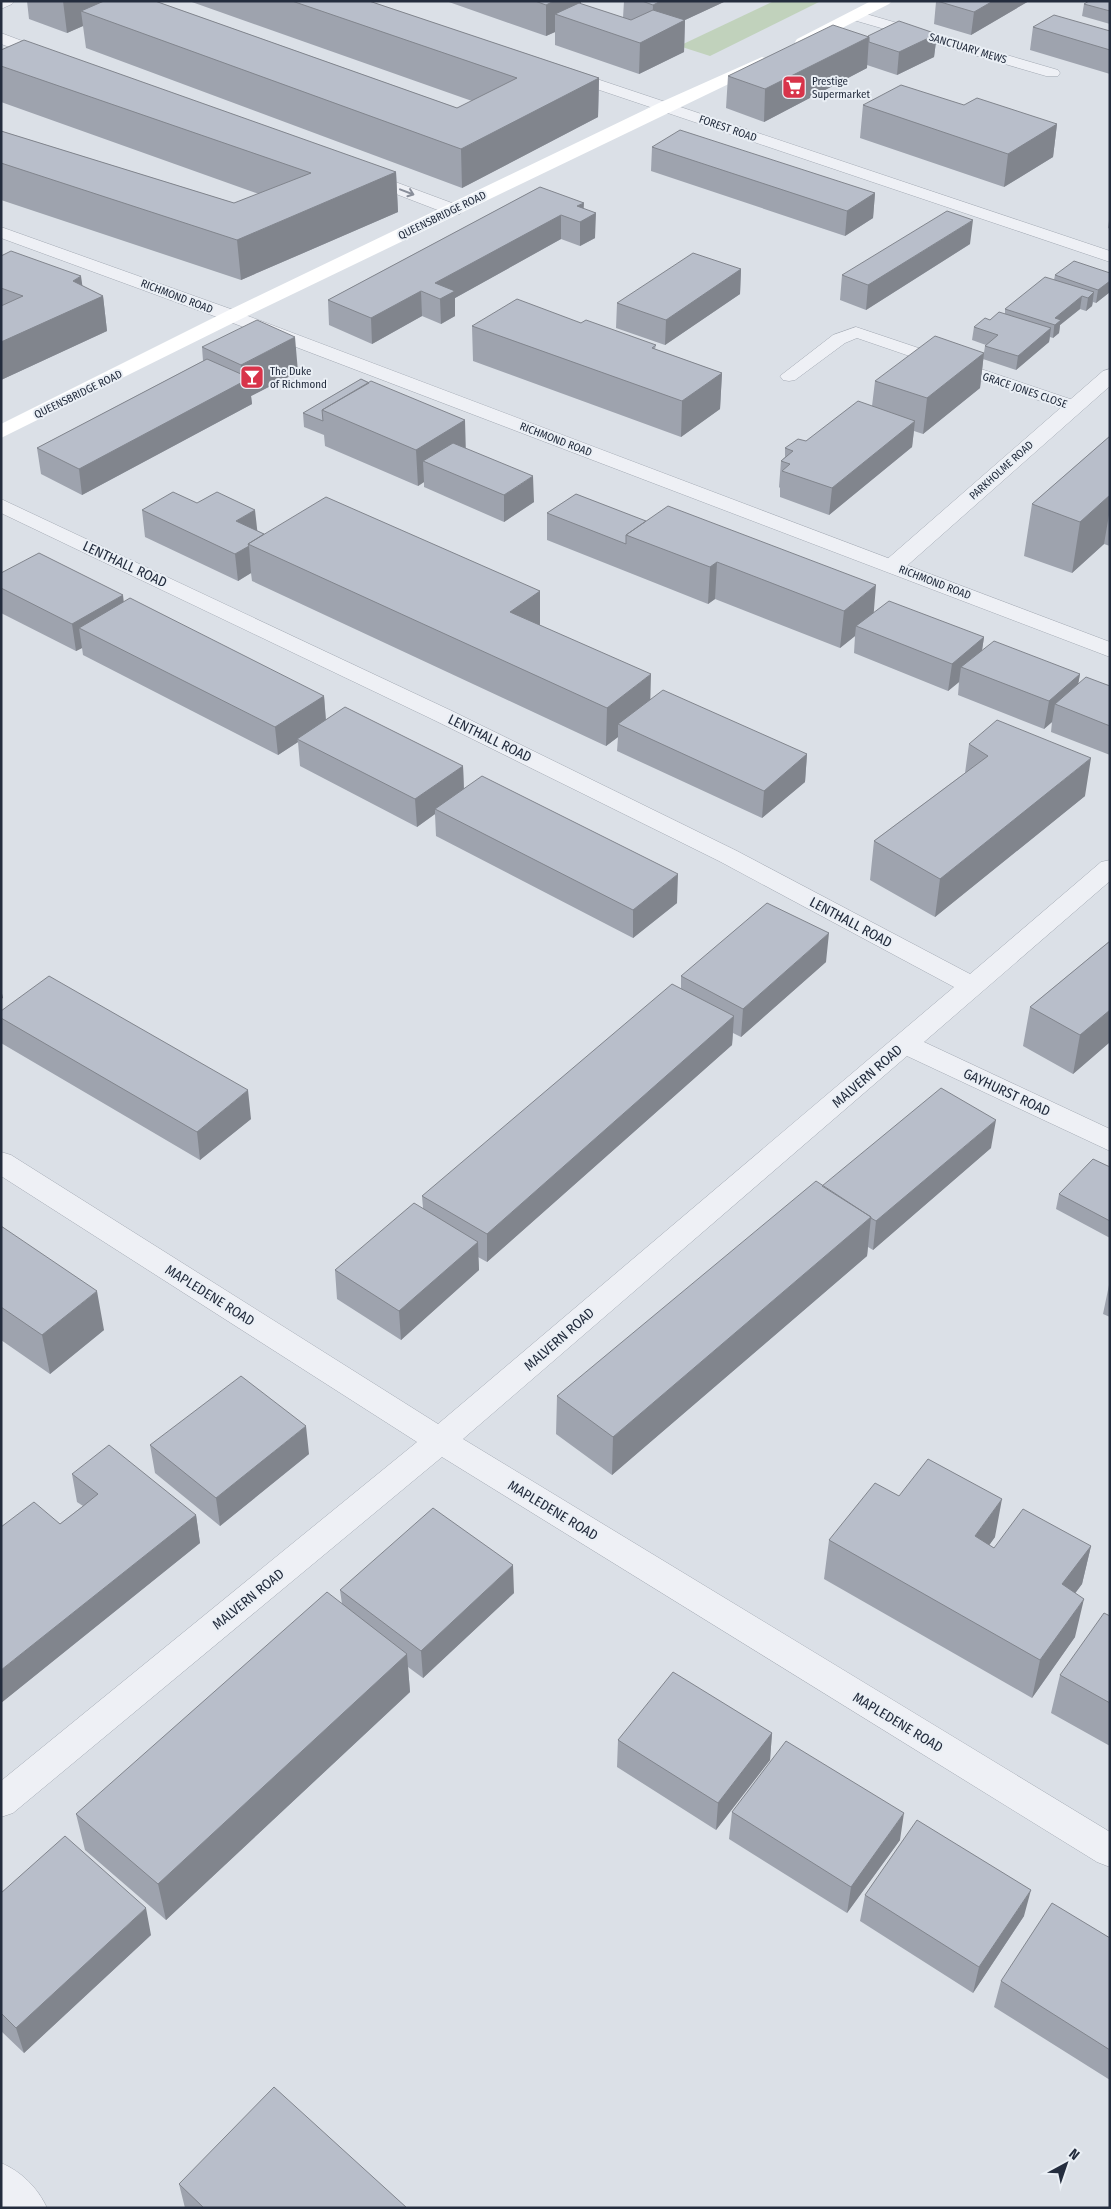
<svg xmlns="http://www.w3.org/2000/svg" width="1111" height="2209" viewBox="0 0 1111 2209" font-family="'Fira Sans Condensed',sans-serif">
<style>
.green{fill:#c1d2bc}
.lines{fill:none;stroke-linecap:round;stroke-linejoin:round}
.service-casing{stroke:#a4aab4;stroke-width:1}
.minor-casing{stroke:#a4aab4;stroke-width:1}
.tertiary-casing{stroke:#a4aab4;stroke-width:1}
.service{fill:#eef0f5;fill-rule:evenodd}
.minor{fill:#eef0f5;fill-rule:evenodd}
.tertiary{fill:#eef0f5;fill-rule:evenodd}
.secondary{fill:#fff;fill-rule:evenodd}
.wall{fill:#9ea3ae}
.shaded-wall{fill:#81858d}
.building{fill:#b8beca;stroke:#81858d}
.oneway{stroke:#898e9a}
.labels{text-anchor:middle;stroke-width:4;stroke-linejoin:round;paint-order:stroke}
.far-street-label{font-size:11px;fill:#242d3e;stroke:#eaeff5}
.far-poi-label{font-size:11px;fill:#242d3e;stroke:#eaeff5;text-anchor:start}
.street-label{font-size:14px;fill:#242d3e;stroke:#eaeff5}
</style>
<rect width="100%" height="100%" fill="#dbe0e7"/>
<!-- green -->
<path class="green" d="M774,1h47l-111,55 -31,-10z"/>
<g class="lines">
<!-- service casing -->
<g class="service-casing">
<path id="service" d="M856,327l223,75 3,4 -3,4 -6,1 -6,-1 -210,-72 -12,5 -50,37 -6,1 -6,-1 -3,-4 53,-41z"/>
</g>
<!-- minor casing -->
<g class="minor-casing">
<path id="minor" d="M1,1h14l-3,3 -11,5z
M856,11l202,59 2,3 -2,3h-12l-196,-57 -2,-3 2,-3z
M1,33l56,21 2,3 -2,3 -6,2 -50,-18z
M564,68l546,183v11l-552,-186 -2,-3 2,-3z
M363,170l97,36 3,4 -3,4 -6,1 -6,-1 -91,-35 -3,-4 3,-4z
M1,227l238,85 2,4 -2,4 -7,2 -7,-2 -224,-82z
M1110,369v17l-209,185 -8,1 -8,-1 -3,-5 3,-5 218,-190z
M1,499l451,212 285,140 233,123 131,-112 9,-2v21l-186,161 186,87v22l-203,-95 -444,383 647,393v35l-13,-5 -655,-405 -429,356 -12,4v-36l416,-339 -416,-266v-24l10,3 427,269 516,-437 -235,-126 -283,-140 -435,-208z
M1,2163c20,8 37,25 46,45h-46z"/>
</g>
<!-- tertiary casing -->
<g class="tertiary-casing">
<path id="tertiary" d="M232,310l878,332v15l-885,-337 -2,-4 2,-4z"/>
</g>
<!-- service -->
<use href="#service" class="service"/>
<!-- minor -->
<use href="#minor" class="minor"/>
<!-- tertiary -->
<use href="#tertiary" class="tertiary"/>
<!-- secondary -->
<path class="secondary" d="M871,1h21l-3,3 -80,41h-12l-2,-3 2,-3z
M762,57l6,2 2,3 -2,3 -529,255 -238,118v-14l224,-112 434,-209z"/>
</g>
<!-- wall -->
<path class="wall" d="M27,1h128l302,107 15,-7 -283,-100h180l230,77 -1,39 -136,71 -376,-140 -3,-22 -16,7 -38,-14z
M446,1h135v3l42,14 1,-17h102l-41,19 -1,32 -45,22 -84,-29v-13l-9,4z
M1029,1l-58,34 -37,-11 2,-22z
M1110,1v23l-28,-8 2,-12z
M1033,27l77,4v43l-80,-24z
M937,34l-3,23 -37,18 -30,-10v3l-103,54 -38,-14 2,-32 140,-40z
M1,66l395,106 2,40 -157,68 -240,-80v-69l233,72 25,-9 -258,-92z
M863,105h101l93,19 -4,33 -49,30 -144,-49z
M652,147l223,46 -2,25 -28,18 -194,-65z
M540,187l44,22 11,29 -15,8 -19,-7 -106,59v18l-14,8 -19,-8 -50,28 -43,-19 -1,-25z
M1110,214v15l-2,-1z
M970,244l-104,66 -26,-10 2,-25z
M741,269l-1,25 -75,51 -49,-17 1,-25z
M1110,273v19l-14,11 -3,-1 -1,4 -6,5 -6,-2 -20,16 -1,8 -6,5 -3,-1 -1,5 -33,28 -33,-11 2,-13 1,-1 -14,-5 2,-13 31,-13v-5l49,-29 1,-5z
M82,286l21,10 4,35 -106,49v-92z
M581,323l75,22 -1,4 67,24 -2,36 -39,28 -208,-76 -1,-35z
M202,347l96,25 -47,24 1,8 -170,91 -41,-21 -4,-26 166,-87z
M984,353l-4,35 -57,46 -9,-3 -2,16 -83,68 -49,-18v-9l-1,-1 2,-26 4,-4v-9l21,-7 66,-35 3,-25z
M361,379l104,41v28l69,54 -30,20 -80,-35v-5l-6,4 -93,-40 -1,-11 -20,-8 -1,-14z
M1110,436v110l-6,-2 -32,29 -48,-17 8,-52z
M576,494l298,119 110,24 -2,13 98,24 -2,10 32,2v69l-59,-23 1,-10 -8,7 -86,-34 1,-13 -11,9 -94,-38 1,-17 -15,12 -125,-49 -7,5 -161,-64v-27z
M197,503l67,31 276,57v34l110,74 157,55 -2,28 -43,36 -145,-67 1,-14 -12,9 -354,-165 -1,-8 -13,8 -93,-44 -3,-27z
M1,573l123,29 200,94 2,24 137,46 1,22 213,115 -44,35 -197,-102 -1,-22 -18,13 -117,-61 -2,-24 -20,13 -195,-100 -1,-7 -6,3 -75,-38z
M969,744l116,52 -150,121 -65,-37 4,-39 91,-68z
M1110,941v101l-37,32 -50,-28 7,-39z
M826,962l-85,75 -8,-4 -1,12 -245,217 -9,-5 1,13 -78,70 -64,-41 -2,-29 88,-62 -1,-12 259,-208v-12z
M1,1011l250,108 -51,41 -199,-117z
M991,1148l-118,102 -5,-3 -1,9 -255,219 -56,-41 1,-38 265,-210z
M1110,1167v71l-54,-29 3,-15z
M1,1226l103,104 -54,44 -49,-34z
M1109,1285h1v32l-7,-3z
M150,1445l159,9 -89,72 -65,-53z
M72,1474l124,41 4,28 -199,160 59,-179 23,-18 -6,-4z
M899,1496l96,41 -6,8 5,3 97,-2 -9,38 -7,9v44l-43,61 -208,-119 5,-39z
M340,1590l174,3 -91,85 -15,-11 2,25 -244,228 -81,-70 -9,-36 266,-210z
M1110,1616v130l-59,-33 9,-38z
M772,1733l-2,27 -54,70 -99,-63 1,-27z
M732,1812l168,28 -53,73 -118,-74z
M1,1893l150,42 -127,118 -23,-22z
M865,1895l159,21 -51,77 -113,-72z
M1110,1938v142l-116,-73 7,-26z
M179,2184l228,24h-222z"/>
<!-- shaded-wall -->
<path class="shaded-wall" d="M63,1h79l-61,10 2,15 -16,7z
M554,1h27v19l-26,-6v18l-9,4v-31z
M661,1h65l-41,19 -1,32 -45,22 1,-31 12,-7 1,-31z
M993,1h36l-58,34 3,-23z
M937,34l-3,23 -37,18 2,-23z
M869,37l-2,31 -103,54 1,-33z
M599,78l-1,39 -136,71 -1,-39z
M1057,124l-4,33 -49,30 4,-33z
M396,172l2,40 -157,68 -4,-40z
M875,193l-2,25 -28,18 2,-25z
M584,203l-1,17 13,-7 -1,25 -15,8v-24l-3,-16z
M561,215v24l-106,59v18l-14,8 -1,-25 -5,-16z
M973,220l-3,24 -104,66 2,-25z
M741,269l-1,25 -75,51 1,-25z
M81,276l4,28 18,-8 4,35 -106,49v-38l72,-61z
M1110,281v11l-14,11 2,-13z
M421,291l1,25 -50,28 -1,-26z
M1094,292l-2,14 -6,5 2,-13z
M1082,296l-2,13 -20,16 -1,8 -6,5 2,-20z
M1051,328l-2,14 -33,28 2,-14z
M295,337l3,35 -47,24 1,8 -170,91 -3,-26 163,-87 -1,-17z
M984,353l-4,35 -57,46 4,-36z
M722,373l-2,36 -39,28 1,-36z
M465,420l1,36 -43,5 1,21 -6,4 -2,-36z
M915,421l-3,26 -83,68 3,-27z
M533,476l1,26 -30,20v-27z
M1110,495v14l-6,35 -32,29 8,-51z
M255,510l3,27 -22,-16z
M249,546l2,27 -13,8 -3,-27z
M717,562l-2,37 -7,5 2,-37z
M876,585l-3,37 -17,4 -1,10 -15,12 4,-37z
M540,591v37l-30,-16z
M123,595l3,27 -47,6 3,20 -6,3 -4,-27z
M984,637l-4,27 -19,3 -2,15 -11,9 4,-27z
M651,674l-1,38 -32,12v13l-12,9 1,-38z
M1080,674l-5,27 -20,3 -3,18 -8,7 5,-28z
M324,696l2,27 -29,16 1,3 -20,13 -3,-28z
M807,754l-2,28 -43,36 2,-27z
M1091,758l-6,38 -150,121 5,-38z
M463,766l1,28 -29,15v5l-18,13 -2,-28z
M678,874l-1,29 -44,35v-28z
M829,933l-3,29 -85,75 2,-28z
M1,989l2,9 -2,1z
M1110,1010v32l-37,32 7,-39z
M734,1016l-2,29 -245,217v-28z
M248,1090l3,29 -51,41 -3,-28z
M996,1120l-5,28 -118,102 3,-29z
M871,1217l-4,39 -255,219 1,-38z
M478,1242l1,28 -78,70 -2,-29z
M97,1291l7,39 -54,44 -8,-39z
M306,1426l3,28 -89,72 -4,-28z
M1002,1499l-7,38 -27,38 7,-39z
M196,1515l4,28 -199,160v-33z
M1091,1546l-9,38 -28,38 8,-38z
M513,1565l1,28 -91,85 -2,-27z
M1084,1599l-9,38 -43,61 8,-38z
M407,1654l3,38 -244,228 -8,-36z
M772,1733l-2,27 -54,70 2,-27z
M904,1813l-4,27 -53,73 4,-26z
M1031,1890l-7,26 -51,77 6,-26z
M146,1908l5,27 -127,118 -8,-25z"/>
<!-- building -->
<path class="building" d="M104,1h51l302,107 60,-30 -225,-77h77l230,77 -138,71 -380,-138z
M535,1h19l-8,4z
M642,1h19l-8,4z
M937,1h56l-19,11z
M1089,1h21v10l-26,-7z
M579,3l52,17 22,-10 32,10 -45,23 -85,-29z
M1054,15l56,16v19l-77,-23z
M899,21l38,13 -38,18 -30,-10v-5l-1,-1z
M833,25l36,12 -104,52 -37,-13z
M24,40l372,132 -159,68 -236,-77v-32l233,72 77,-30 -310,-107v-16z
M901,85l63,20 13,-7 80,26 -49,30 -145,-49z
M680,130l195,63 -28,18 -195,-64z
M540,187l44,16 -7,3 19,7 -16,9 -19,-7 -126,68 20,8 -15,8 -19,-8 -50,27 -43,-18z
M947,211l26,9 -105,65 -26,-10z
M11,251l70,25 -8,5 30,15 -102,46v-36l22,-10 -22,-8v-32z
M693,253l48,16 -75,51 -49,-17z
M1074,261l36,12v8l-12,9 -43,-15z
M1045,277l49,15 -6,6 -6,-2 -27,22 6,2 -6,5 -50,-16z
M517,299l64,24 5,-3 70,25 -4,3 70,25 -40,28 -210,-75z
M999,312l52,16 -33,28 -33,-10 13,-11 -24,-8 11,-9 5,2z
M257,320l38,17 -54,28 -39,-18z
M935,336l49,17 -57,45 -52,-17z
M207,359l43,19 -171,91 -42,-21z
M361,379l8,4 -47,27 1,11 -20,-8z
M371,381l94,39 -49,30 -94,-40z
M858,401l57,20 -83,67 -50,-17 8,-7 -9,-3 12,-10 -8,-3 13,-9 8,2z
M1110,436v59l-30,27 -48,-18z
M453,443l80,33 -29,19 -81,-34z
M173,492l24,11 20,-11 38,18 -19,11 28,13 -16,10 1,2 -14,8 -93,-44z
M576,494l70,27 -20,14v9l-79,-31z
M326,497l214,94 -30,21 141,62 -44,34 -359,-164z
M668,506l208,79 -32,26 -127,-49 -7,5 -84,-32z
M39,553l84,42 -51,29 -71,-36v-15z
M130,598l194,98 -49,31 -196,-99z
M889,601l95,36 -32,27 -96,-38z
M994,641l86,33 -31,27 -88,-34z
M1086,677l24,9v40l-55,-22z
M663,690l144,64 -43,37 -146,-67z
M345,707l118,59 -48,33 -118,-60z
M997,720l94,38 -151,121 -66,-38 114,-85 -19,-12z
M482,776l196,98 -45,36 -198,-101z
M767,903l62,30 -86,76 -62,-33z
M1110,941v69l-30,25 -50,-28z
M49,976l199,114 -51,42 -196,-114v-7z
M672,984l62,32 -247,218 -65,-38z
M941,1088l55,32 -120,101 -5,-3v-1l-49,-31z
M1093,1159l17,8v54l-51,-27z
M816,1181l55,36 -258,220 -56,-41z
M414,1203l64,39 -79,69 -64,-41z
M1,1226l96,65 -55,44 -41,-28z
M241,1376l65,50 -90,72 -66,-53z
M109,1445l87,70 -195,155v-143l33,-25 26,22 22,-17 16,-13 -26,-20z
M928,1459l74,40 -27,37 19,12 29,-39 68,37 -29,38 22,15 -44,61 -211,-120 46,-57 24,13z
M433,1508l80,57 -92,86 -81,-61z
M327,1592l80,62 -249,230 -82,-70z
M1104,1613l6,3v87l-50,-28z
M673,1672l99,61 -54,70 -100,-63z
M786,1741l118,72 -53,74 -119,-75z
M917,1820l114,70 -52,77 -114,-72z
M65,1836l81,72 -130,120 -15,-15v-120z
M1052,1903l58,35v112l-109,-69z
M274,2087l133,121h-203l-25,-24z"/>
<!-- one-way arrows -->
<defs><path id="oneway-shaft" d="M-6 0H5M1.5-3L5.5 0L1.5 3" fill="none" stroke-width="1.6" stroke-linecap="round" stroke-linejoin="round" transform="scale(1.25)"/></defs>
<use class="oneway" href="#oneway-shaft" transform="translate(407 192) rotate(21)"/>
<!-- icons -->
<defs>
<g id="supermarket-square" transform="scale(1.25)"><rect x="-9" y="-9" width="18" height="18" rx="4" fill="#d8344a" stroke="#eaeff5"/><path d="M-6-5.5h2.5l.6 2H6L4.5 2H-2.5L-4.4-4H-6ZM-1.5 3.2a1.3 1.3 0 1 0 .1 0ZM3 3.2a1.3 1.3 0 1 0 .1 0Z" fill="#fff"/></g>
<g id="bar-square" transform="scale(1.25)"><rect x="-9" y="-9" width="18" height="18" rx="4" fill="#d8344a" stroke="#eaeff5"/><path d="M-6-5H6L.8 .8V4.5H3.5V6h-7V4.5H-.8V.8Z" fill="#fff"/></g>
</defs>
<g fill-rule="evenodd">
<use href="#supermarket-square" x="794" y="87"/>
<use href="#bar-square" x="252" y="377"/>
</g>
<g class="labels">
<!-- far-street labels -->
<g class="far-street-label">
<text transform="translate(968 48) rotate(17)" y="4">SANCTUARY MEWS</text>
<text transform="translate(728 128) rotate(19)" y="4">FOREST ROAD</text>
<text transform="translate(442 215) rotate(-26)" y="4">QUEENSBRIDGE ROAD</text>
<text transform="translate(177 296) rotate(21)" y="4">RICHMOND ROAD</text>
<text transform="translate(1025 390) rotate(19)" y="4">GRACE JONES CLOSE</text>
<text transform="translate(78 394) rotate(-26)" y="4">QUEENSBRIDGE ROAD</text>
<text transform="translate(556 439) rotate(21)" y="4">RICHMOND ROAD</text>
<text transform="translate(1001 470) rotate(-42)" y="4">PARKHOLME ROAD</text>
<text transform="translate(935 582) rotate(21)" y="4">RICHMOND ROAD</text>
</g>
<!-- far-poi labels -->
<g class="far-poi-label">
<text x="812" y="85">Prestige<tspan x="812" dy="13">Supermarket</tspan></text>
<text x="270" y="375">The Duke<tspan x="270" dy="13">of Richmond</tspan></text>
</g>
<!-- street labels -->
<g class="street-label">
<text transform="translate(125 564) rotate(25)" y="5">LENTHALL ROAD</text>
<text transform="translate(490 738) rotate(26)" y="5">LENTHALL ROAD</text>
<text transform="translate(851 922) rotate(28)" y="5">LENTHALL ROAD</text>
<text transform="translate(867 1076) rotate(-41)" y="5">MALVERN ROAD</text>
<text transform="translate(1007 1092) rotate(25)" y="5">GAYHURST ROAD</text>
<text transform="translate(210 1295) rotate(32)" y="5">MAPLEDENE ROAD</text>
<text transform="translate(559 1339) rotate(-41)" y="5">MALVERN ROAD</text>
<text transform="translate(553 1510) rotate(31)" y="5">MAPLEDENE ROAD</text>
<text transform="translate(248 1599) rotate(-39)" y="5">MALVERN ROAD</text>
<text transform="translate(898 1722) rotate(31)" y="5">MAPLEDENE ROAD</text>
</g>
</g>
<!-- border -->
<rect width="1111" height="2209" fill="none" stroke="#242d3e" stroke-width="5"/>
<!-- north arrow -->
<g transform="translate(1066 2164) rotate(40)" stroke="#eaeff5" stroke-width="4" paint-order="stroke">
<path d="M0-4L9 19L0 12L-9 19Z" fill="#242d3e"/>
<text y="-8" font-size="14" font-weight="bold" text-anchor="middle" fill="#242d3e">N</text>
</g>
</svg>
